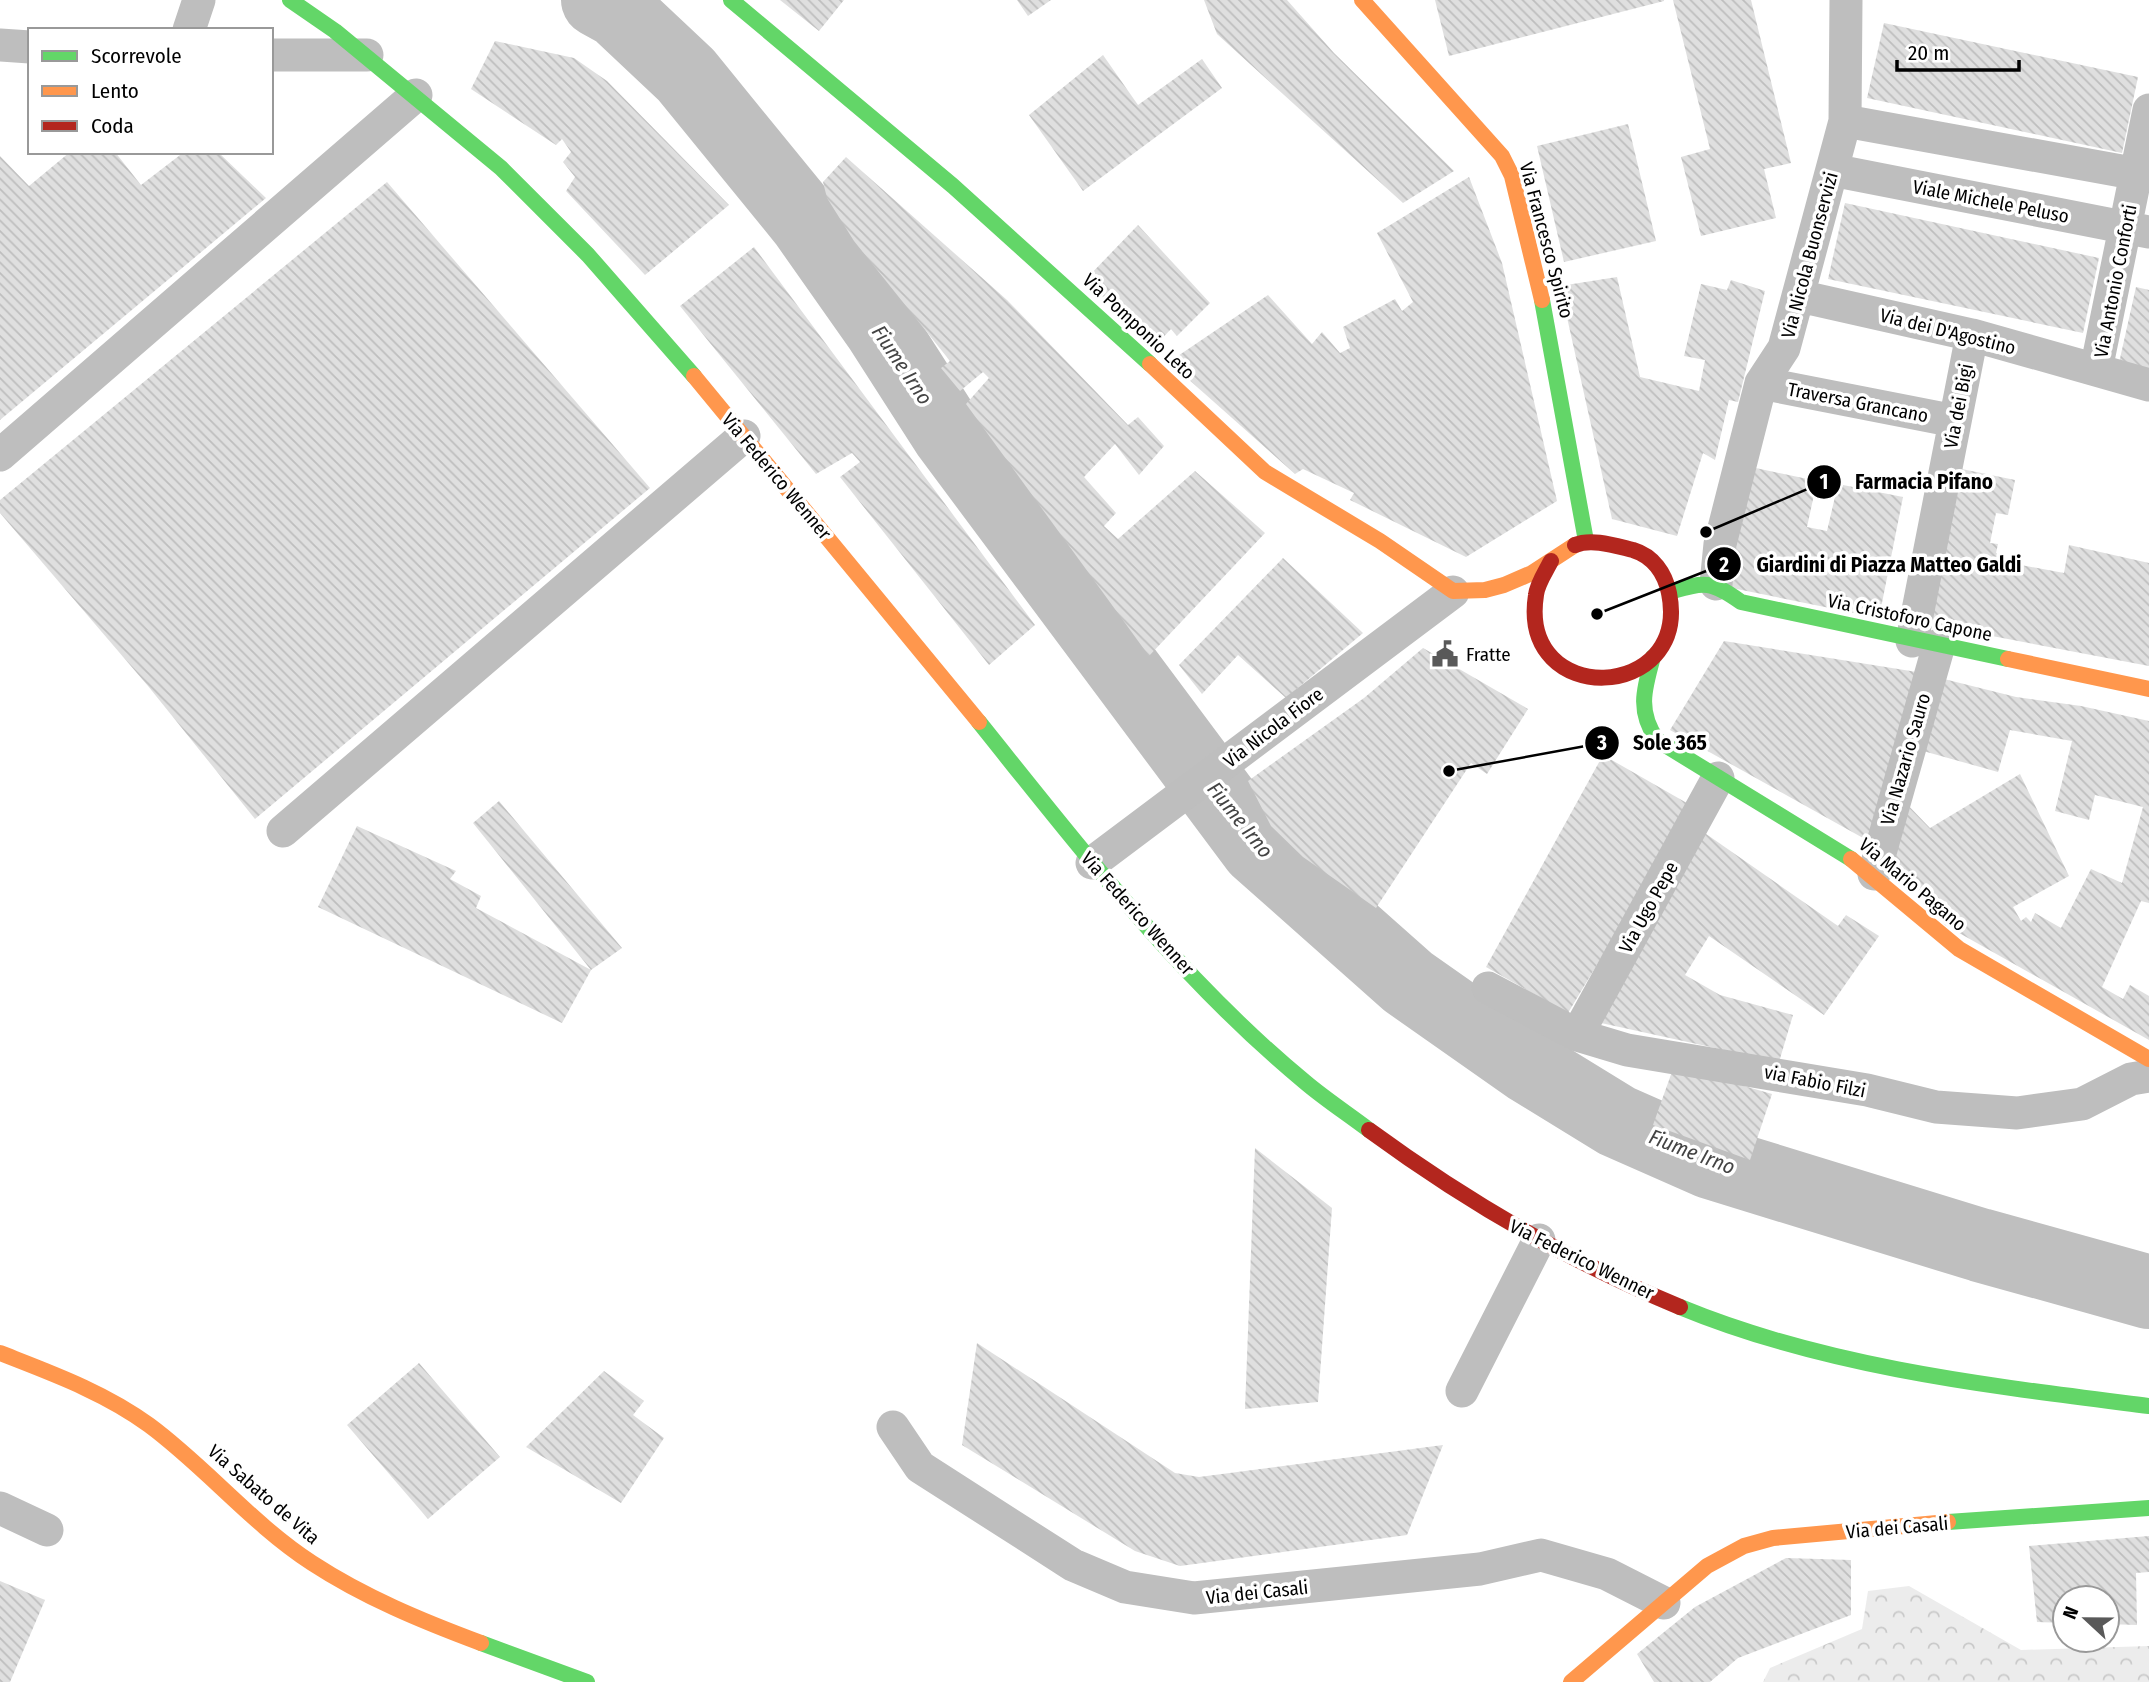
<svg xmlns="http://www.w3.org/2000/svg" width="2149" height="1682" viewBox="0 0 2149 1682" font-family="'Fira Sans Condensed',sans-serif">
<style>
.forest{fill:url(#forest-crowns)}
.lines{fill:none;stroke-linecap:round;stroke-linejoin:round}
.river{stroke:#bfbfbf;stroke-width:74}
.building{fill:url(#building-back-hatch)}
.street{stroke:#bebebe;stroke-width:33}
.fast{stroke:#63d668;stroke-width:16}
.slow{stroke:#ff974d;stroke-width:16}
.jam{stroke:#b3261e;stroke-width:16}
.labels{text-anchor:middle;stroke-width:7;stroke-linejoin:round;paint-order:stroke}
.street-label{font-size:19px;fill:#000;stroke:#fff}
.poi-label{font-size:19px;fill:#000;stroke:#fff;text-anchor:start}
.water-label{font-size:21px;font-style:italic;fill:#444;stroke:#fff}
.leader{fill:none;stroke:#000;stroke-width:2.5}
.callout-dot{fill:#000;stroke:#fff;stroke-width:2.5}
.mark-label{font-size:21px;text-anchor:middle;font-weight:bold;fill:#fff}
.callout-label{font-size:21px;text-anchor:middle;font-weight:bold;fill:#000;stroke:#fff;stroke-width:7;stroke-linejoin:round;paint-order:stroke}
</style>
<defs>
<pattern id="forest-crowns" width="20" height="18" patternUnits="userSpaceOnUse" patternTransform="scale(1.75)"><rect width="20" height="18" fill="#ececec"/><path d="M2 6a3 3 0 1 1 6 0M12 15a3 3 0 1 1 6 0" fill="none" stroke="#c9c9c9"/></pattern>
<pattern id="building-back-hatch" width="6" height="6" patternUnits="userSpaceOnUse" patternTransform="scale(1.75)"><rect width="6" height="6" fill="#dfdfdf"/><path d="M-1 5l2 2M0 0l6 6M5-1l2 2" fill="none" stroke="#bebebe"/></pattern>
</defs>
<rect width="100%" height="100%" fill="#fff"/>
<!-- forest -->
<path class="forest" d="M1909,1586l112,64 128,-4v36h-386l7,-14 92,-39 6,-38z"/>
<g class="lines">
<!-- river -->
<path class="river" d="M598,0l20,11 68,64 119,146 76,108 68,106 308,413 151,134 121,85 88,54 93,41 270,83 169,47"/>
</g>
<!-- building -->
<path class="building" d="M780,0h64l-25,31z
M1017,0h34l-23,16z
M1204,0h83l47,53 120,118 -51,32 -186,-169z
M1435,0h229v1l-215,55z
M1673,0h78l40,163 -27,6 12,49 -75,18 -20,-79 29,-8z
M1884,23l254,54 -16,76 -255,-55z
M495,41l79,17 33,23 122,124 -84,70 -79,-84 9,-14 -12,-15 8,-10 -9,-13 -6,6 -85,-56z
M1103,55l35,50 64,-46 20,29 -139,103 -54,-76z
M1628,124l28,117 -92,21 -27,-116z
M70,152h45l26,33 43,-33h34l48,46 -266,222v-264l29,30z
M846,157l161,143 121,125 10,-8 26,29 -25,29 -24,-31 -31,33 32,36 -12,13 14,13 77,-68 70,62 -116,123 -183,-252 23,-26 -6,-6 -23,19 -19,-23 9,-7 -96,-120 -27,-43 -4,-16z
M1469,177l33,86 55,238 -91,56 -116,-57 4,-7 -51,-24 -8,5 -126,-112 99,-67 44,49 10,-12 18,21 10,-5 -7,-21 52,-28 7,12 11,-9 -36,-69z
M387,182l263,306 -395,331 -107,-133 -148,-173v-13z
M1845,203l254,55 -16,75 -255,-54z
M1138,225l72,78 -33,33 -6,-7 -20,21 -65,-71z
M754,247l281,378 -46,40 -149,-188 20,-15 -8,-9 -36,21 -136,-168z
M1617,277l23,100 59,14 6,-31 -21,-4 17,-72 26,6 4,-10 34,11 -27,111 -9,-2 -14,60 -12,-7 -26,83 -65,-17 -52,-233z
M2136,287l13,3v79l-30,-6z
M1751,467l66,14 -10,46 20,4 11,-47 65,13 -24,121 -152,-31z
M1957,468l58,12 -7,35 -12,-2 -6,30 8,1 -2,9 5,1 -1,7 64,12 5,-28 80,18v103l-225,-43z
M1283,558l80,75 -77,65 -48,-43 -36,39 -23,-29z
M1724,641l199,32 -51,170 -202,-113z
M1423,648l105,61 -41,65 -16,-11 -95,145 -73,-51 -32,-31 -23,-45 116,-83z
M1936,677l80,20 65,9 68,15v182l-8,-2 -39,86 21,12 7,-14 19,11v44l-204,-115 -58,-74 16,-51 27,28 90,-54 49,102 -56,31 8,14 5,-4 5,5 4,-9 26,15 30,-59 31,14 21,-76 -48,-12 -6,25 -34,-9 17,-70 -62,-11 -12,42 -82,-23z
M1603,755l89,51 -124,207 -82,-46z
M499,801l123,147 -31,22 -118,-147z
M357,826l99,45 -6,8 31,17 -5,12 115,62 -29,53 -244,-116z
M1699,829l139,97 8,-11 33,21 -55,79 -115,-79 -24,39 35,20 73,20 -14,47 -187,-41z
M1674,1066l98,28 -22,66 -97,-35z
M1255,1148l77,60 -14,194 -73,7z
M977,1343l198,130 24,4 244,-32 -36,90 -227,31 -45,-15 -173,-106z
M419,1363l81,94 -72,62 -81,-94z
M604,1371l40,30 -11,14 31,23 -43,65 -95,-56z
M2149,1536v36l-13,1 1,52 -30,-1v-26h-42v25l-28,-1 -8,-76z
M1786,1558l65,2v55l-113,43 -28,24h-56l-17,-28 58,-47z
M0,1581l45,19 -35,82h-10z"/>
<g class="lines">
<!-- street -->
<path class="street" d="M189,30l10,-30
M0,45l30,2
M271,55h96
M1845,121l304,55
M1832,170l317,62
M1799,296l173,39 177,50
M2096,370l53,-260
M1761,383l194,38
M0,455l416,-360
M1716,584l4,-40 41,-161 23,-35 61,-227 1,-121
M1912,641l60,-306
M283,831l461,-395
M1092,863l361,-271
M1874,874l65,-229
M1488,988l89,47 50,15 240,40 69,17 81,6 65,-9 49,-25 18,-3
M1577,1035l141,-257
M1462,1391l77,-151
M893,1427l27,40 153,98 52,22 69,11 286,-29 61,-14 66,19 57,29
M0,1508l47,22"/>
<!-- fast -->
<path class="fast" d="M290,0l45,31 166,137 87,87 106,121
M731,0l222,186 197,178
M1542,300l44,241
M1669,592c36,-10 41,-12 72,10l267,57
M1653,657c-9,32 -16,54 4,83l194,119
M979,722c101,126 201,257 326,360 20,17 43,32 64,48
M1680,1307c148,61 311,79 469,99
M1948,1522l201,-14
M481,1643l106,39"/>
<!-- slow -->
<path class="slow" d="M1362,0l140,156 10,20 30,124
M1150,364l115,108 115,69 73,50 32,-1 19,-5 28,-12 43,-28
M694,376l285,346
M2008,659l141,30
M1851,859l108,90 190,110
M0,1353c51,20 104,39 149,72 57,42 103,99 163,138 52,34 110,58 169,80
M1571,1682l136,-116 37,-20 29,-8 175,-16"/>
<!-- jam -->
<path class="jam" d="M1551,561c-5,10 -14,23 -15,34 -18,114 155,107 133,-2 -4,-20 -16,-37 -36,-43 -17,-4 -41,-12 -58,-5
M1369,1130c97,71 199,131 311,177"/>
</g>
<!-- icons -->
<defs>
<g id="civic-bare" transform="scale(2.1)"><path d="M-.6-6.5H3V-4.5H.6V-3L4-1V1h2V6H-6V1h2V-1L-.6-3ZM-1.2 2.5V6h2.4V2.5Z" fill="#595959" stroke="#fff" stroke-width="2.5" paint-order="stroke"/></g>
</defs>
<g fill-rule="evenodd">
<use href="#civic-bare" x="1445" y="654"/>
</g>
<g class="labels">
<!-- street labels -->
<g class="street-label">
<text transform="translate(1991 201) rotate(11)" y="7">Viale Michele Peluso</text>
<text transform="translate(1547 240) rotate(75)" y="7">Via Francesco Spirito</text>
<text transform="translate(1809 255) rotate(-75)" y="7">Via Nicola Buonservizi</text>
<text transform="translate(2115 281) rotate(-79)" y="7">Via Antonio Conforti</text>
<text transform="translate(1139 326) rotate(43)" y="7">Via Pomponio Leto</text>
<text transform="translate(1948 331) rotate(14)" y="7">Via dei D'Agostino</text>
<text transform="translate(1858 402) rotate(11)" y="7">Traversa Grancano</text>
<text transform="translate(1958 406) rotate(-79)" y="7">Via dei Bigi</text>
<text transform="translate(777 476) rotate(50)" y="7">Via Federico Wenner</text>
<text transform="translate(1910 617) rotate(12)" y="7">Via Cristoforo Capone</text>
<text transform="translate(1273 727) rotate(-37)" y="7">Via Nicola Fiore</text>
<text transform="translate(1905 759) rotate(-74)" y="7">Via Nazario Sauro</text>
<text transform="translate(1913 884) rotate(40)" y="7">Via Mario Pagano</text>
<text transform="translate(1648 907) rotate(-61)" y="7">Via Ugo Pepe</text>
<text transform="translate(1138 913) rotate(48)" y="7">Via Federico Wenner</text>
<text transform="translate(1815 1081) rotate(11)" y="7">via Fabio Filzi</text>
<text transform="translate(1582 1259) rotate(26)" y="7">Via Federico Wenner</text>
<text transform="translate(264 1494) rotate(41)" y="7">Via Sabato de Vita</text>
<text transform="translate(1897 1527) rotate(-5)" y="7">Via dei Casali</text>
<text transform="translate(1257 1592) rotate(-6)" y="7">Via dei Casali</text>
</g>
<!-- poi labels -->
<g class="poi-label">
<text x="1466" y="661">Fratte</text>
</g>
<!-- water labels -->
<g class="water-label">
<text transform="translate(902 365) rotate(56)" y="7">Fiume Irno</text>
<text transform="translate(1240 820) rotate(51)" y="7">Fiume Irno</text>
<text transform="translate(1692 1152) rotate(21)" y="7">Fiume Irno</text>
</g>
</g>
<!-- callouts -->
<path class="leader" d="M1706 532L1824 482M1597 614L1724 564M1449 771L1602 743"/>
<g class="callout-dot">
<circle cx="1706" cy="532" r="7"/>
<circle cx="1597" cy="614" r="7"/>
<circle cx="1449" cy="771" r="7"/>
<circle cx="1824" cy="482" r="18"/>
<circle cx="1724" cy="564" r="18"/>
<circle cx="1602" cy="743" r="18"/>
</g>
<g class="mark-label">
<text x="1824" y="489">1</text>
<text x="1724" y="572">2</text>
<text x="1602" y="750">3</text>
</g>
<g class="callout-label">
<text x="1924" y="489">Farmacia Pifano</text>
<text x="1889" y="572">Giardini di Piazza Matteo Galdi</text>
<text x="1670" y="750">Sole 365</text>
</g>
<!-- legend -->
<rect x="28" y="28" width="245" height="126" fill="#ffffff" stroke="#999999" stroke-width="2"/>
<rect x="42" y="51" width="35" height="10" fill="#63d668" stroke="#999999" stroke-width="2"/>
<text x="91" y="63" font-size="21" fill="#000000">Scorrevole</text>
<rect x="42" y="86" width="35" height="10" fill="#ff974d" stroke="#999999" stroke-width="2"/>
<text x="91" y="98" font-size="21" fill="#000000">Lento</text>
<rect x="42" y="121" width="35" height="10" fill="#b3261e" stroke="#999999" stroke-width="2"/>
<text x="91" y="133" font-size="21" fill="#000000">Coda</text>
<!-- north arrow -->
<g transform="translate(2086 1619) rotate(292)"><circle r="33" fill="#ffffff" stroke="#999999" stroke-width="2"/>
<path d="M0-5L12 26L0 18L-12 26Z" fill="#595959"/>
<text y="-10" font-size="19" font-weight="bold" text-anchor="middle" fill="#000000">N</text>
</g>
<!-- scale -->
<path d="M1897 60v10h122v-10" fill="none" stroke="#000000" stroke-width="3.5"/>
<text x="1908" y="60" font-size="21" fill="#000000" stroke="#ffffff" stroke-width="5" paint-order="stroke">20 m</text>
</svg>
